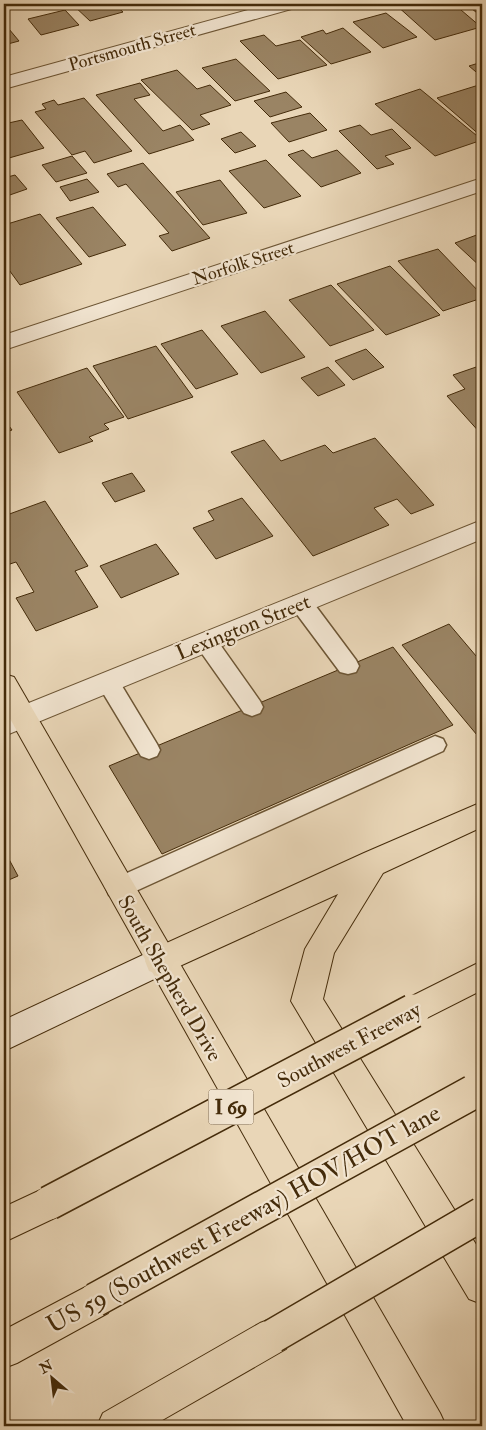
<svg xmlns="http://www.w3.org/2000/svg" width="486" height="1430" viewBox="0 0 486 1430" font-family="'IM FELL Double Pica',serif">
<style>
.building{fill:#9a8464;stroke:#442b0a}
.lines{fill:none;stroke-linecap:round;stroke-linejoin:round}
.lane-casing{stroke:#6d5635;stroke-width:3}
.street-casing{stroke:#6d5635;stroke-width:2}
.secondary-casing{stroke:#442b0a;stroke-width:2}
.primary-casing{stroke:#442b0a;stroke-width:2}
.highway-casing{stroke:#442b0a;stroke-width:2}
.lane{fill:#f1e4d0;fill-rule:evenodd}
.street{fill:#f1e4d0;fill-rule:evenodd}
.secondary{fill:#f1e4d0;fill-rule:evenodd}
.primary{fill:#e9d6b7;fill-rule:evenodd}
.highway{fill:#e9d6b7;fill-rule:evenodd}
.highway-bridge-casing{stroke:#442b0a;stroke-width:36;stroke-linecap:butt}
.highway-bridge{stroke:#e9d6b7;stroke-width:33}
.labels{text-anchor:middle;stroke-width:4.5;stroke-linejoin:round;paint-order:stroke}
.far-street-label{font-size:18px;fill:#442b0a;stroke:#f1e4d0}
.shield{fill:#f1e4d0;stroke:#786245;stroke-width:1}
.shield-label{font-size:20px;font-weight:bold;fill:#442b0a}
.street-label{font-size:21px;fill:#442b0a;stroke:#f1e4d0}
.near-street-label{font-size:25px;fill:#442b0a;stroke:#f1e4d0}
</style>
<rect width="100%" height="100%" fill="#e9d6b7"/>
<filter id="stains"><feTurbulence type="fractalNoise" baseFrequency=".004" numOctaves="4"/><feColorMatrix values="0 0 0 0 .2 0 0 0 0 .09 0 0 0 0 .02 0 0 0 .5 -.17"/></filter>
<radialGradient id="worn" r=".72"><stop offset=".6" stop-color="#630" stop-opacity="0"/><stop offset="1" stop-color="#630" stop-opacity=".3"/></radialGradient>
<!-- building -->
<path class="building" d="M72,4h42l9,8 -33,9z
M401,4h53l27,23 -46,13 -39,-35z
M466,4h16v13z
M65,10l14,15 -38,10 -13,-16z
M386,13l31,24 -34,11 -30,-26z
M4,23l15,18 -15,4z
M343,28l28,24 -40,12 -30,-27 22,-7 3,4z
M264,35l12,11 24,-6 27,25 -49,14 -38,-38z
M236,59l34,32 -35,10 -33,-33z
M482,62v15l-13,-11z
M177,70l20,19 13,-4 21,20 -31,10 10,9 -18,6 -51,-50z
M140,83l10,12 -16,4 29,32 17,-6 14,15 -45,14 -53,-59z
M482,84v53l-45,-39z
M420,89l62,51 -47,16 -60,-52z
M286,92l16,15 -32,10 -16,-16z
M84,98l48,53 -38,12 -9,-12 -13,4 -37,-43 11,-3 -4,-5 12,-4 4,5z
M310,113l17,17 -38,12 -18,-19z
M22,120l22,28 -35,10 -5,-8v-26z
M360,125l11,10 21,-6 19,19 -26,8 9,8 -17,5 -38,-38z
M241,132l15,14 -21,7 -14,-14z
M303,150l9,8 25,-8 24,23 -40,14 -33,-32z
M72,156l15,17 -31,9 -14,-17z
M266,160l35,36 -37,12 -35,-37z
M143,163l67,75 -38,13 -13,-15 10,-3 -43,-49 -8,3 -11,-13z
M15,175l12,14 -23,8v-19z
M87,179l12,13 -29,9 -10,-14z
M220,180l27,33 -44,12 -27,-33z
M93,207l33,38 -37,12 -33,-39z
M40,214l42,50 -62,21 -16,-22v-38z
M482,233v35l-27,-25z
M438,249l44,46v3l-39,13 -45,-50z
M390,266l50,49 -54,20 -49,-51z
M331,285l43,45 -44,16 -41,-46z
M265,311l40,46 -44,16 -40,-47z
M202,330l36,44 -42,15 -35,-45z
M156,346l37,51 -65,22 -35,-53z
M366,349l18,18 -31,13 -18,-19z
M482,365v70l-35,-39 18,-7 -12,-14z
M328,367l17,18 -27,11 -17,-18z
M87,368l37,49 -20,7 5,5 -20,8 4,4 -34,12 -42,-61z
M4,419l8,11 -8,3z
M375,438l59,67 -23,9 -14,-15 -23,9 15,17 -76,31 -82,-104 33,-12 17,21 44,-16 8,8z
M132,473l13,18 -30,11 -13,-19z
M242,498l31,38 -57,23 -23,-31 21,-8 -6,-9z
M45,501l43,65 -13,5 23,36 -62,24 -20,-33 18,-6 -18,-30 -12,4v-50z
M156,544l23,30 -58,24 -21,-32z
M449,624l33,39v78l-80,-96z
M393,647l60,78 -291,129 -53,-88z
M4,850l14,26 -14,6z"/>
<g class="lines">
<!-- lane casing -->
<g class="lane-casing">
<path id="lane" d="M301,595l8,2 47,63 3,6 -3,6 -8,2 -8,-2 -47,-63 -3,-6 3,-6z
M206,634l8,2 46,65 3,6 -3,6 -8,3 -8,-3 -46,-65 -3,-6 3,-6z
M108,673l8,3 41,68 3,6 -3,6 -8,3 -8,-3 -41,-68 -3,-6 3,-6z
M435,736l8,3 3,6 -3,6 -316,144 -9,3 -9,-3 -3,-7 3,-7z"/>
</g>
<!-- street casing -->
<g class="street-casing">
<path id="street" d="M270,4h28l-3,4 -291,81v-12z
M482,178v13l-478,159v-15z
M482,520v19l-478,197v-23z"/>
</g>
<!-- secondary casing -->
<g class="secondary-casing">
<path id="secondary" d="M160,947l11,4 4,10 -4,10 -167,80v-31z"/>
</g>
<!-- primary casing -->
<g class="primary-casing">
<path id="primary" d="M4,674l10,3 426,736 6,13h-39l-403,-718z"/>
</g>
<!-- highway casing -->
<g class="highway-casing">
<path id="highway" d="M482,802v25l-99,46 -49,80 -11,46 159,255v50l-13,-5 -178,-298 14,-52 33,-55 -178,81 -11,-4 -4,-10 4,-10 215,-98z
M482,961v29l-69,35 -11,-4 -5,-10 5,-10z
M49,1186l12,5 5,12 -5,12 -57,27v-35z
M95,1282l13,5 5,13 -5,13 -91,50 -13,5v-38z
M273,1318l13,5 5,13 -5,13 -134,77h-55l6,-13 157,-90z"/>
</g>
<!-- lane -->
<use href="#lane" class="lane"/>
<!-- street -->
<use href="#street" class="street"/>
<!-- secondary -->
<use href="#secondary" class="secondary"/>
<!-- primary -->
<use href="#primary" class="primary"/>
<!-- highway -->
<use href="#highway" class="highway"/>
<!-- highway-bridge casing -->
<g class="highway-bridge-casing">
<path id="highway-bridge" d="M49,1203l364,-192
M95,1300l378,-208
M273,1336l209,-122"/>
</g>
<!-- highway-bridge -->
<use href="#highway-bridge" class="highway-bridge"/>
</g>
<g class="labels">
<!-- far-street labels -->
<g class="far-street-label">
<text transform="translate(132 47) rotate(-16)" y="6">Portsmouth Street</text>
<text transform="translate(243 263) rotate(-18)" y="6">Norfolk Street</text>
</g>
<!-- shield labels -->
<rect class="shield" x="208.5" y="1089.5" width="45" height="35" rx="4"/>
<g class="shield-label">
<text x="231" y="1114">I 69</text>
</g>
<!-- street labels -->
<g class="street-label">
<text transform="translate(243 627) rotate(-22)" y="7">Lexington Street</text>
<text transform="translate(170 978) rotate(60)" y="7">South Shepherd Drive</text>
<text transform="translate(349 1045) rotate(-28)" y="7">Southwest Freeway</text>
</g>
<!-- near-street labels -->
<g class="near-street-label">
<text transform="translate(243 1218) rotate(-29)" y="9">US 59 (Southwest Freeway) HOV/HOT lane</text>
</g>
</g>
<!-- margin -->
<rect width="486" height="1430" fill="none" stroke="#e9d6b7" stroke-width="20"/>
<rect x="5" y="5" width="476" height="1420" fill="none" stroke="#442b0a" stroke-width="2.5"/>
<rect x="10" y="10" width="466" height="1410" fill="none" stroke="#442b0a"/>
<!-- north arrow -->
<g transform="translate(52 1378) rotate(332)" stroke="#f1e4d0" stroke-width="4" paint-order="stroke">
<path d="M0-4L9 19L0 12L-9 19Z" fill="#442b0a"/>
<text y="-8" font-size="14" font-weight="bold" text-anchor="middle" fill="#442b0a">N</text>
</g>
<rect width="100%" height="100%" filter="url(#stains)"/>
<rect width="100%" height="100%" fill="url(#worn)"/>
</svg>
